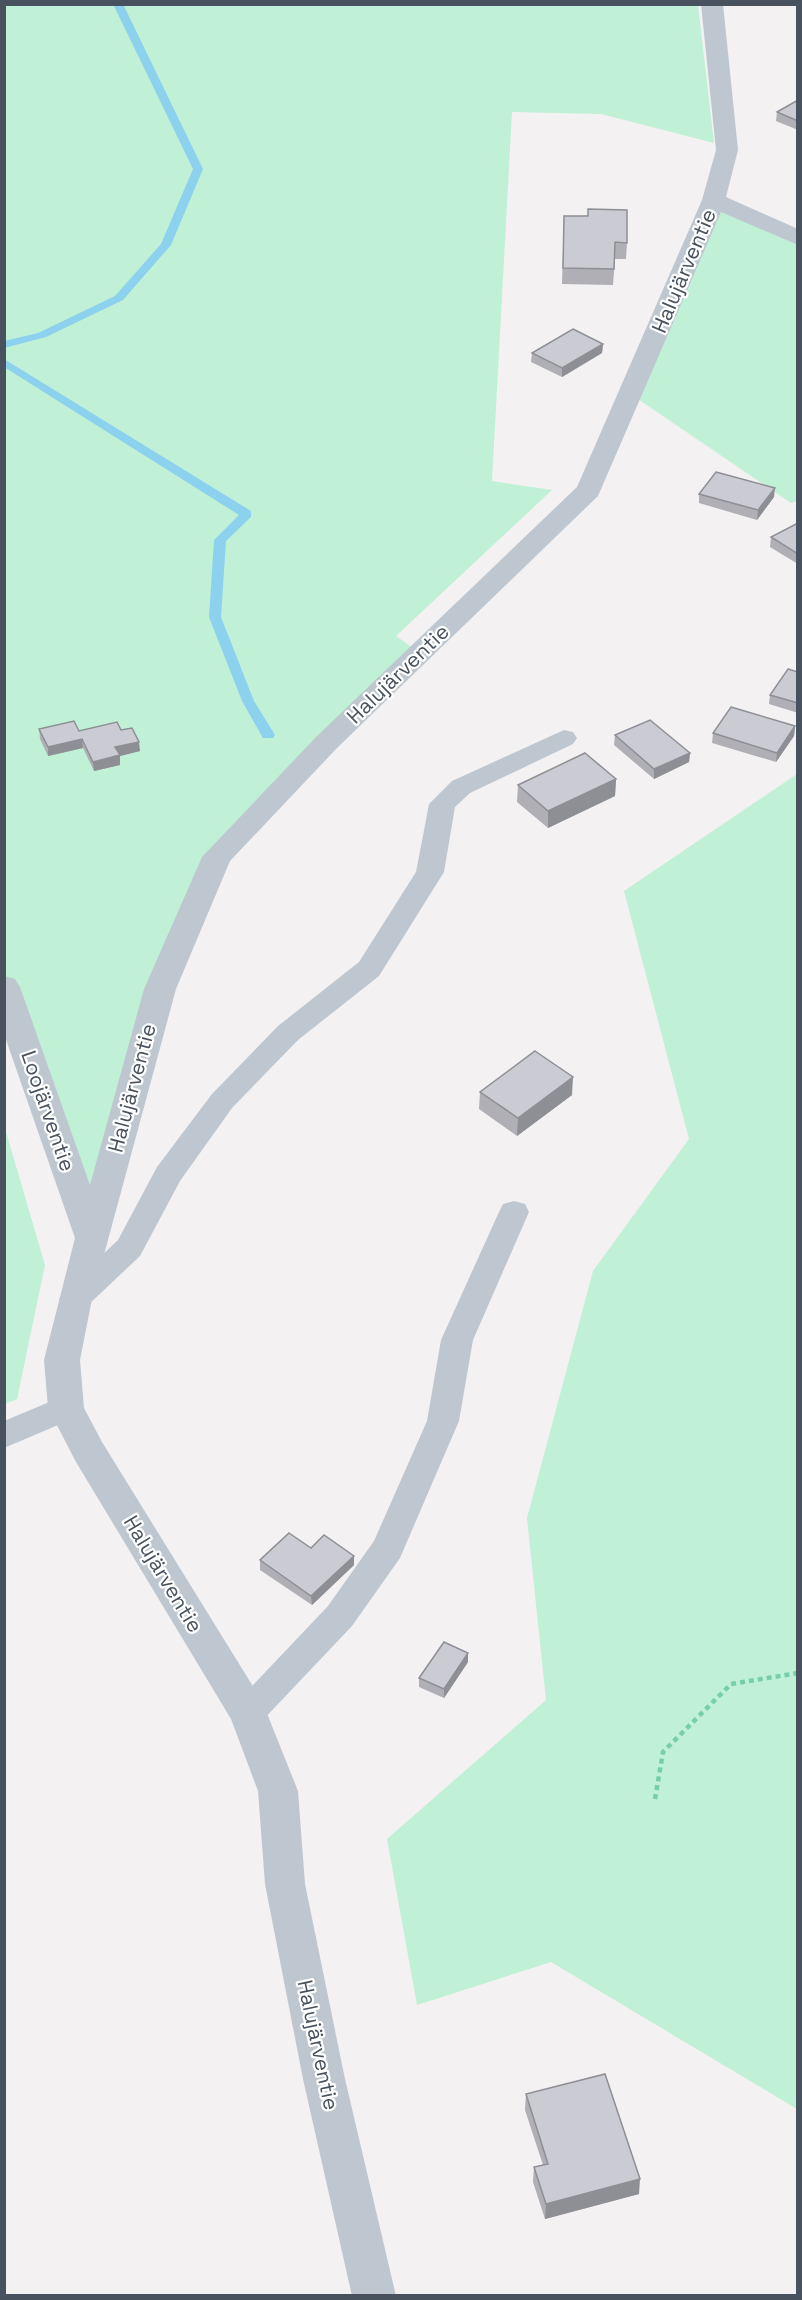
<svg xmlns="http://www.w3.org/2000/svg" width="802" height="2300" viewBox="0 0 802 2300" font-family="'Space Grotesk',sans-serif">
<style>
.green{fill:#c0f0d6}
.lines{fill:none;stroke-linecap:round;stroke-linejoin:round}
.stream{fill:#8cd2ee;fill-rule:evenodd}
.path{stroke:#77cfaa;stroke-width:4.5;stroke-dasharray:5 4;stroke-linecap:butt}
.lane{fill:#bec7d0;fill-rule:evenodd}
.street{fill:#bec7d0;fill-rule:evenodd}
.wall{fill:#afafb5}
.shaded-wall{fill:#8e8f94}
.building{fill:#cbccd3;stroke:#8e8f94;stroke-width:1.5}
.labels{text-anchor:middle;stroke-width:4.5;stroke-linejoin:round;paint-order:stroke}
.street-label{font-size:21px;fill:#48525f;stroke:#fff}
</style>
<rect width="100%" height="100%" fill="#f3f1f1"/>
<!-- green -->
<path class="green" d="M4,5h694l16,138 -113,-29 -89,-2 -20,369 60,9 -156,146 24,17 -203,204 -126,379 -86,-249z
M714,200l83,38v263l-6,2 -159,-108z
M797,774v1335l-246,-147 -134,43 -30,-166 159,-139 -19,-182 66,-247 96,-132 -65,-248z
M4,1125l41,140 -28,134 -12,5z"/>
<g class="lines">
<!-- stream -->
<path class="stream" d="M113,4h10l80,165 -32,76 -48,55 -77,37 -42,11v-7l34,-8 77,-37 46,-52 32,-75z
M4,359l247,152v6l-25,24 -5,76 33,84 21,34 -2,3h-10l-21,-37 -33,-84 5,-77 25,-25 -235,-148z"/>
<!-- path -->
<path class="path" d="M655,1799l8,-47 68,-68 67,-11"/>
<!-- lane -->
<path class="lane" d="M564,730l9,2 4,6 -4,6 -103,49 -15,14 -11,65 -65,104 -81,64 -66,68 -52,73 -40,75 -54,51 -11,4 -11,-4 -5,-8 5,-8 54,-51 39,-73 55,-73 66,-68 81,-64 57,-90 13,-68 23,-23z
M514,1201l11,3 4,8 -56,128 -14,81 -59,137 -48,68 -92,97 -12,5 -12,-5 -6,-10 6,-10 92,-97 46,-65 53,-120 14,-81 58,-128 4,-8z
M66,1395l11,4 5,9 -5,9 -73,31v-27z"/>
<!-- street -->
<path class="street" d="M701,4h22l15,146 -12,47 72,32v16l-77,-33 -123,284 -261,252 -107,113 -54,128 -84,310 -12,61 4,48 18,34 160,259 36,90 7,93 40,195 51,217h-44l-49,-217 -38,-195 -7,-93 -27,-72 -155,-257 -28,-54 -4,-48 31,-122 -71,-204v-58l11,3 5,8 70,198 54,-196 58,-132 115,-121 260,-249 125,-287 14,-50z"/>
</g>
<!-- wall -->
<path class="wall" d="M798,100v30l-22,-9 1,-9z
M564,216l63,27 -1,16h-11l-2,26 -51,-1z
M603,344l-1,9 -40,24 -31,-15 1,-9z
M699,494l75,3 -17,23 -58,-17z
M798,523v41l-28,-17 1,-10z
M798,672v41l-29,-9 1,-9z
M795,726l-1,10 -18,26 -64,-19 1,-10z
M39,729l40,2 42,-1 19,21 -20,5v9l-26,6 -11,-23 -35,8 -8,-17z
M615,735l75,18 -1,9 -35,17 -40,-34z
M616,779l-1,17 -67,32 -31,-26 1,-17z
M480,1092l92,3 -55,41 -38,-27z
M311,1548l43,17 -42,40 -52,-35v-10z
M468,1662l-24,36 -25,-11v-9z
M526,2094l113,100 -94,25 -12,-37 1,-15 9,-2 -18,-55z"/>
<!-- shaded-wall -->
<path class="shaded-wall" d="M603,344l-1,9 -40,24v-9z
M775,488l-1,9 -17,23 1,-10z
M795,726l-1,10 -18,26 1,-9z
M82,739l1,9 -35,8v-9z
M139,742l1,9 -20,5v9l-26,6 -1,-9 22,-15z
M690,753l-1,9 -35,17v-10z
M616,779l-1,17 -67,32v-17z
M573,1077l-1,18 -55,41 1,-18z
M354,1556v9l-42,40 -1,-9z
M468,1653v9l-24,36v-9z
M640,2179l-1,15 -94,25 1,-15z"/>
<!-- building -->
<path class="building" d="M798,100v21l-21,-9z
M588,209l39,1v33l-12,-1 -1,27 -51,-1 1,-52h24z
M573,329l30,15 -41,24 -30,-15z
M716,472l59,16 -17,22 -59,-16z
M798,523v31l-27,-17z
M788,669l10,3v31l-28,-8z
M731,707l64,19 -18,27 -64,-20z
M650,720l40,33 -36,16 -39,-34z
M74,721l5,10 38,-9 4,8 11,-2 7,14 -24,5 5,8 -27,7 -11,-23 -34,8 -9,-18z
M585,753l31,26 -68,32 -30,-26z
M535,1051l38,26 -55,41 -38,-26z
M289,1533l22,15 13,-13 30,21 -43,40 -51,-36z
M444,1642l24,11 -24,36 -25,-11z
M605,2074l35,105 -94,25 -12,-37 14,-3 -22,-70z"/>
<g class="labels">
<!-- street labels -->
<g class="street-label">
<text transform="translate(684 271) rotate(-67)" y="7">Halujärventie</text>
<text transform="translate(398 674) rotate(-44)" y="7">Halujärventie</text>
<text transform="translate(132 1088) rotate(-75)" y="7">Halujärventie</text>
<text transform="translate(48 1111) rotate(71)" y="7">Loojärventie</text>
<text transform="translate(163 1574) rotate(59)" y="7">Halujärventie</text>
<text transform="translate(318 2045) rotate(78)" y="7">Halujärventie</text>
</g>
</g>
<!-- border -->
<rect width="802" height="2300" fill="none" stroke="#48525f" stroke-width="12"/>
</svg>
